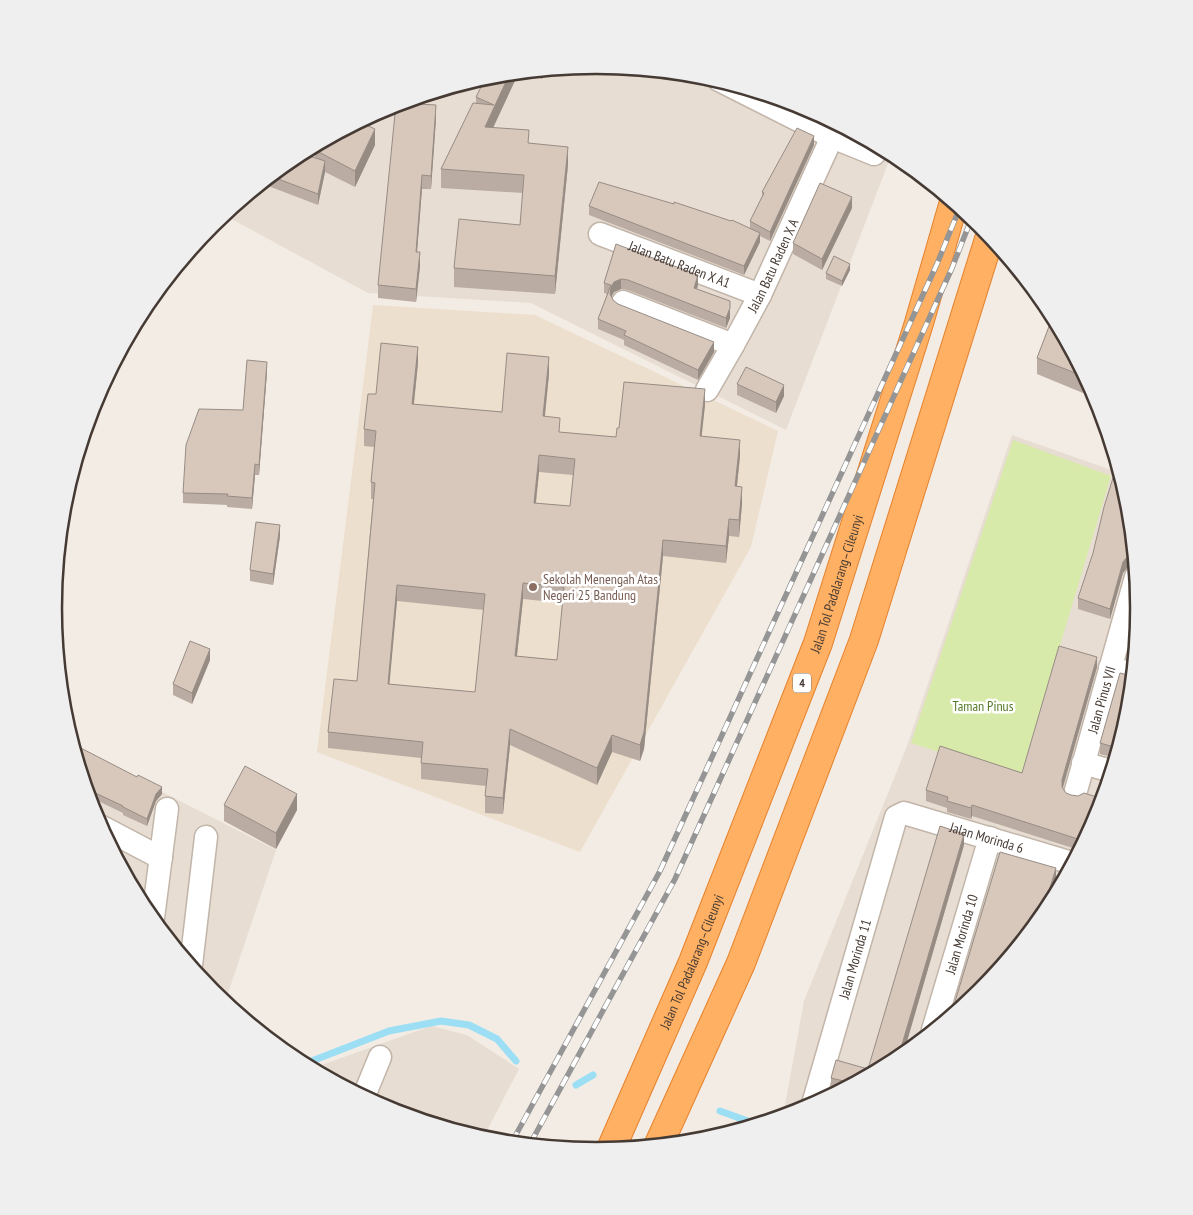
<svg xmlns="http://www.w3.org/2000/svg" width="1193" height="1215" viewBox="0 0 1193 1215" font-family="'PT Sans Narrow',sans-serif">
<style>
.residential{fill:#e7ddd2}
.education{fill:#eddfcd}
.green{fill:#d8eaaa}
.lines{fill:none;stroke-linecap:round;stroke-linejoin:round}
.stream{stroke:#9cdff4;stroke-width:7}
.minor-casing{stroke:#c2b5a9;stroke-width:25}
.motorway-casing{stroke:#e6812b;stroke-width:30}
.minor{stroke:#fff;stroke-width:22}
.motorway{stroke:#ffb063;stroke-width:28}
.rail-casing{stroke:#959595;stroke-width:5.5}
.rail{stroke:#fff;stroke-width:4;stroke-dasharray:11;stroke-linecap:butt}
.wall{fill:#baaca2;fill-rule:evenodd}
.shaded-wall{fill:#978c84}
.building{fill:#d8c8bc;stroke:#978c84;fill-rule:evenodd}
.education-dot{fill:#8d6e63;stroke:#fff;stroke-width:2}
.labels{text-anchor:middle;stroke-width:5;stroke-linejoin:round;paint-order:stroke}
.shield{fill:#fff;stroke:#7e7671;stroke-width:1}
.shield-label{font-size:12px;font-weight:bold;fill:#463b34}
.street-label{font-size:14px;fill:#463b34;stroke:#fff}
.education-label{font-size:14px;fill:#785e54;stroke:#fff;text-anchor:start}
.park-label{font-size:14px;fill:#537a24;stroke:#fff}
.rim{fill:none;stroke:#463b34;stroke-width:2.5}
</style>
<rect width="100%" height="100%" fill="#f3ece4"/>
<!-- residential -->
<path class="residential" d="M597,65l106,10 101,31 88,47 -106,277 -255,-127 -163,-10 -144,-78 71,-59 94,-50 102,-31z
M1012,435l108,38 9,29 10,106 -10,106 -31,101 -50,94 -68,82 -82,68 -94,50 -21,7 21,-115 103,-255z
M74,747l202,103 -51,152 -12,-11 -68,-82 -50,-94z
M431,1026l36,9 52,34 -36,69 -94,-29 -76,-41z"/>
<!-- education -->
<path class="education" d="M373,305l162,10 243,116 -27,116 -171,305 -263,-100z"/>
<!-- green -->
<path class="green" d="M1013,440l98,36 -91,302 -109,-35z"/>
<g class="lines">
<!-- stream -->
<path class="stream" d="M304,1064l85,-33 52,-10 28,4 28,14 19,22
M576,1085l17,-10
M720,1111l36,13"/>
<!-- minor casing -->
<g class="minor-casing">
<g id="minor">
<path d="M719,80l113,57 42,17 3,-9"/>
<path id="s1" d="M600,234l160,61"/>
<path d="M623,302l110,43"/>
<path id="s2" d="M707,390l26,-45 27,-50 72,-158"/>
<path d="M1110,668l23,6"/>
<path d="M1083,763l28,8"/>
<path id="s3" d="M1075,794l61,-217"/>
<path d="M102,827l59,31"/>
<path d="M153,918l14,-109"/>
<path d="M191,965l15,-128"/>
<path id="s4" d="M933,1030l57,-192"/>
<path d="M364,1096l16,-39"/>
<path id="s5" d="M813,1104l83,-287 8,-4 168,50"/>
</g>
</g>
<!-- motorway casing -->
<g class="motorway-casing">
<g id="motorway">
<path d="M659,1144l82,-181 123,-323 126,-404"/>
<path id="s6" d="M611,1149l82,-187 125,-319 101,-320 35,-121"/>
</g>
</g>
<!-- minor -->
<use href="#minor" class="minor"/>
<!-- motorway -->
<use href="#motorway" class="motorway"/>
<!-- rail casing -->
<g class="rail-casing">
<path id="rail" d="M512,1142l148,-271 277,-607 23,-57
M530,1144l145,-265 277,-611 20,-51"/>
</g>
<!-- rail -->
<use href="#rail" class="rail"/>
</g>
<!-- wall -->
<path class="wall" d="M546,70l-4,9 -14,-7z
M519,72l-26,56 36,15 39,22 -13,129 -101,-7v-19l66,-43 3,-32 -82,-5v-19l35,-66v-6l15,-22z
M436,119l-5,70h-9l-5,63 3,14 -4,36 -38,-4v-13z
M375,145l-20,42 -30,-15 -7,33 -55,-21v-1l32,-27 20,2v-8z
M814,145l-44,96 -10,-5v6l-16,33 -155,-60v-9l161,22v-7l12,-24v-5z
M852,208l-30,62 -29,-16v-11z
M616,244l82,41 -1,4 33,19v10l-4,10 -98,-38 -7,-1 -7,3 -3,5 2,3 5,4 96,48 -16,28 -74,-35v-5l-26,-11v-10l9,-25 -3,-1v-10z
M188,254l-2,9 -5,-1z
M850,270l-8,16 -16,-7v-6z
M1053,316l35,65 -5,12 -46,-19v-16z
M418,363l-4,41 88,8 47,-38 -4,42 15,16 56,5 3,-9 86,-23 -4,31 39,20 -3,31 5,17 -3,33 -10,-1 -3,27 -63,-7 -19,193 -4,12 -28,-9 -15,33 -87,-40 -7,69 -18,-1v-17l1,-10 -65,-7v-21l-93,-10v-16l29,-51 16,-182h-2v-17l3,-35 -10,-1v-17l12,-35zM539,472l34,3 -3,31 -34,-3zM523,599l40,4 -6,57 -40,-4zM397,601l87,9 -9,82 -86,-8z
M267,372l-8,103h-4l-3,34 -25,-2v-2l-44,-2v-10l60,-83z
M737,384l47,12 -8,17 -39,-18z
M1129,502l6,62h-2l-6,4 -4,5 -13,46 -32,-10v-11l15,-45z
M280,536l-7,49 -23,-4v-11z
M1139,608l-2,23h-2v-11z
M210,660l-18,44 -19,-9v-11z
M1097,667l-34,121 3,5 32,22 -19,35 -107,-34 -1,3 -24,-7v-4l-21,-7v-11l96,-17z
M1129,714l-14,44 -15,-4v-11z
M73,744l89,50 -6,7 -9,25 -24,-11v-2l-33,-16z
M224,805l73,5 -21,39 -52,-28z
M964,845l-61,210 -5,4 -59,32 -8,-2v-11l37,-9z"/>
<!-- shaded-wall -->
<path class="shaded-wall" d="M542,70h4l-4,9z
M519,72l-34,73v-18l25,-54z
M436,105v14l-5,70v-13z
M375,129v16l-20,42v-16z
M814,136v9l-44,96v-9z
M568,147v18l-13,129v-18z
M325,161v11l-7,33v-11z
M422,175v14l-6,76v-13z
M852,197v11l-30,62v-11z
M760,233v9l-16,33v-9z
M420,252v14l-4,36v-13z
M188,254l-2,9v-6z
M850,264v6l-8,16v-5z
M698,275v10l-4,13v-10z
M621,279v10l-7,3 -3,5 -1,-3 1,-7 3,-5z
M730,308v10l-4,10v-10z
M714,342v10l-16,28v-10z
M418,347v16l-6,57v-16z
M549,357v17l-6,59v-17z
M267,362v10l-8,103v-10z
M1084,374l4,7 -5,12v-17z
M784,385v11l-8,17v-11z
M705,389v16l-5,47v-16z
M740,440v16l-5,47v-17z
M539,455v17l-5,47v-16z
M255,464v11l-3,34v-11z
M742,487v17l-3,33v-17z
M729,519v17l-3,27v-17z
M280,525v11l-7,49v-11z
M663,540v16l-19,193 -4,12v-16z
M1133,553v11l-6,4 -4,5 -13,46v-10l13,-47 4,-5z
M523,583v16l-8,74v-17z
M397,585v16l-9,99v-16z
M210,649v11l-18,44v-11z
M1097,657v10l-35,123v-10z
M510,729v16l-7,69v-16z
M612,735v17l-15,33v-17z
M162,787v7l-6,7 -9,25v-7l9,-25z
M297,794v16l-21,39v-16z
M972,805v11l-1,3v-11z
M964,834v11l-61,210 -5,3z
M1056,868v11l-10,32 -5,6z"/>
<!-- building -->
<path class="building" d="M510,73l-25,54 44,3 -1,13 40,4 -13,129 -101,-8 5,-49 61,6 4,-50 -83,-6 32,-66 21,2 -18,-8 10,-20 5,-2z
M400,103l36,2 -5,71 -9,-1 -6,77h4l-4,37 -38,-4 18,-181z
M360,122l15,7 -20,42 -40,-21 2,-6z
M797,128l17,8 -44,96 -20,-11 14,-28 -2,-1z
M300,153l25,8 -7,33 -48,-18 25,-20z
M599,182l75,22v-2l57,19 1,-1 28,13 -16,33 -155,-60z
M820,183l32,14 -30,62 -29,-16z
M616,244l82,31 -4,13 36,13v7l-4,10 -98,-38 -7,-1 -7,3 -3,5 -1,7 3,6 5,4 96,38 -16,28 -74,-35 2,-4 -28,-12 13,-34 -7,-2z
M834,256l16,8 -8,17 -16,-8z
M1053,316l31,58 -1,2 -46,-18z
M381,343l37,4 -6,57 90,8 5,-59 42,4 -6,59 17,2 -1,14 57,5 1,-9h2l5,-46 81,7 -5,47 40,4 -5,46 7,1 -3,33 -10,-1 -3,27 -63,-6 -19,192 -4,13 -28,-10 -15,33 -87,-39 -7,69 -18,-2 3,-27 -67,-6 2,-21 -95,-10 6,-53 23,2 18,-198 -4,-1 5,-51 -12,-2 4,-35h8zM539,455l36,4 -5,47 -36,-3zM523,583l41,4 -7,73 -42,-4zM397,585l88,9 -10,98 -87,-8z
M247,360l20,2 -8,103 -4,-1 -3,34 -25,-2 1,-2 -45,-1 3,-48 13,-36 44,1z
M746,367l38,18 -8,17 -39,-18z
M1117,465l12,37 5,51 -7,4 -4,5 -13,47 -32,-11 15,-45 11,-46z
M256,522l24,3 -7,49 -23,-4z
M1139,604v4l-1,13 -3,-1z
M190,641l20,8 -18,44 -19,-9z
M1059,646l38,11 -35,123v7l4,6 5,2 7,1 6,-3 19,6 -5,16 -14,26 -112,-36 -1,3 -24,-7 1,-4 -22,-7 14,-44 82,27z
M1120,673l12,3 -3,38 -11,34 -18,-5z
M73,744l64,33 1,-2 24,12 -6,7 -9,25 -24,-12v-1l-36,-17 1,-4 -2,-1z
M245,766l52,28 -21,39 -52,-28z
M940,826l24,8 -66,224 -46,25 -21,-5 5,-18 32,9z
M1000,852l56,16 -15,49 -61,74 -29,24z"/>
<!-- markers -->
<circle class="education-dot" cx="533" cy="587" r="5"/>
<g class="labels">
<!-- shield labels -->
<rect class="shield" x="793" y="673.5" width="18" height="19" rx="4"/>
<g class="shield-label">
<text x="802" y="687">4</text>
</g>
<!-- street labels -->
<g class="street-label">
<text dy="5" stroke="none"><textPath href="#s1" startOffset="85">Jalan Batu Raden X A1</textPath></text>
<text dy="5" stroke="none"><textPath href="#s2" startOffset="141">Jalan Batu Raden X A</textPath></text>
<text dy="5" stroke="none"><textPath href="#s6" startOffset="609">Jalan Tol Padalarang–Cileunyi</textPath></text>
<text dy="5" stroke="none"><textPath href="#s3" startOffset="98">Jalan Pinus VII</textPath></text>
<text dy="5" stroke="none"><textPath href="#s5" startOffset="394">Jalan Morinda 6</textPath></text>
<text dy="5" stroke="none"><textPath href="#s4" startOffset="100">Jalan Morinda 10</textPath></text>
<text dy="5" stroke="none"><textPath href="#s5" startOffset="151">Jalan Morinda 11</textPath></text>
<text dy="5" stroke="none"><textPath href="#s6" startOffset="204">Jalan Tol Padalarang–Cileunyi</textPath></text>
</g>
<!-- education labels -->
<g class="education-label">
<text x="543" y="584">Sekolah Menengah Atas<tspan x="543" dy="16">Negeri 25 Bandung</tspan></text>
</g>
<!-- park labels -->
<g class="park-label">
<text x="983" y="711">Taman Pinus</text>
</g>
</g>
<!-- crop -->
<path d="M0 0H1193V1215H0ZM62 608a534 534 0 1 1 1068 0a534 534 0 1 1-1068 0Z" fill="#f0efef" fill-rule="evenodd"/>
<path class="rim" d="M62 608a534 534 0 1 1 1068 0a534 534 0 1 1-1068 0Z"/>
</svg>
